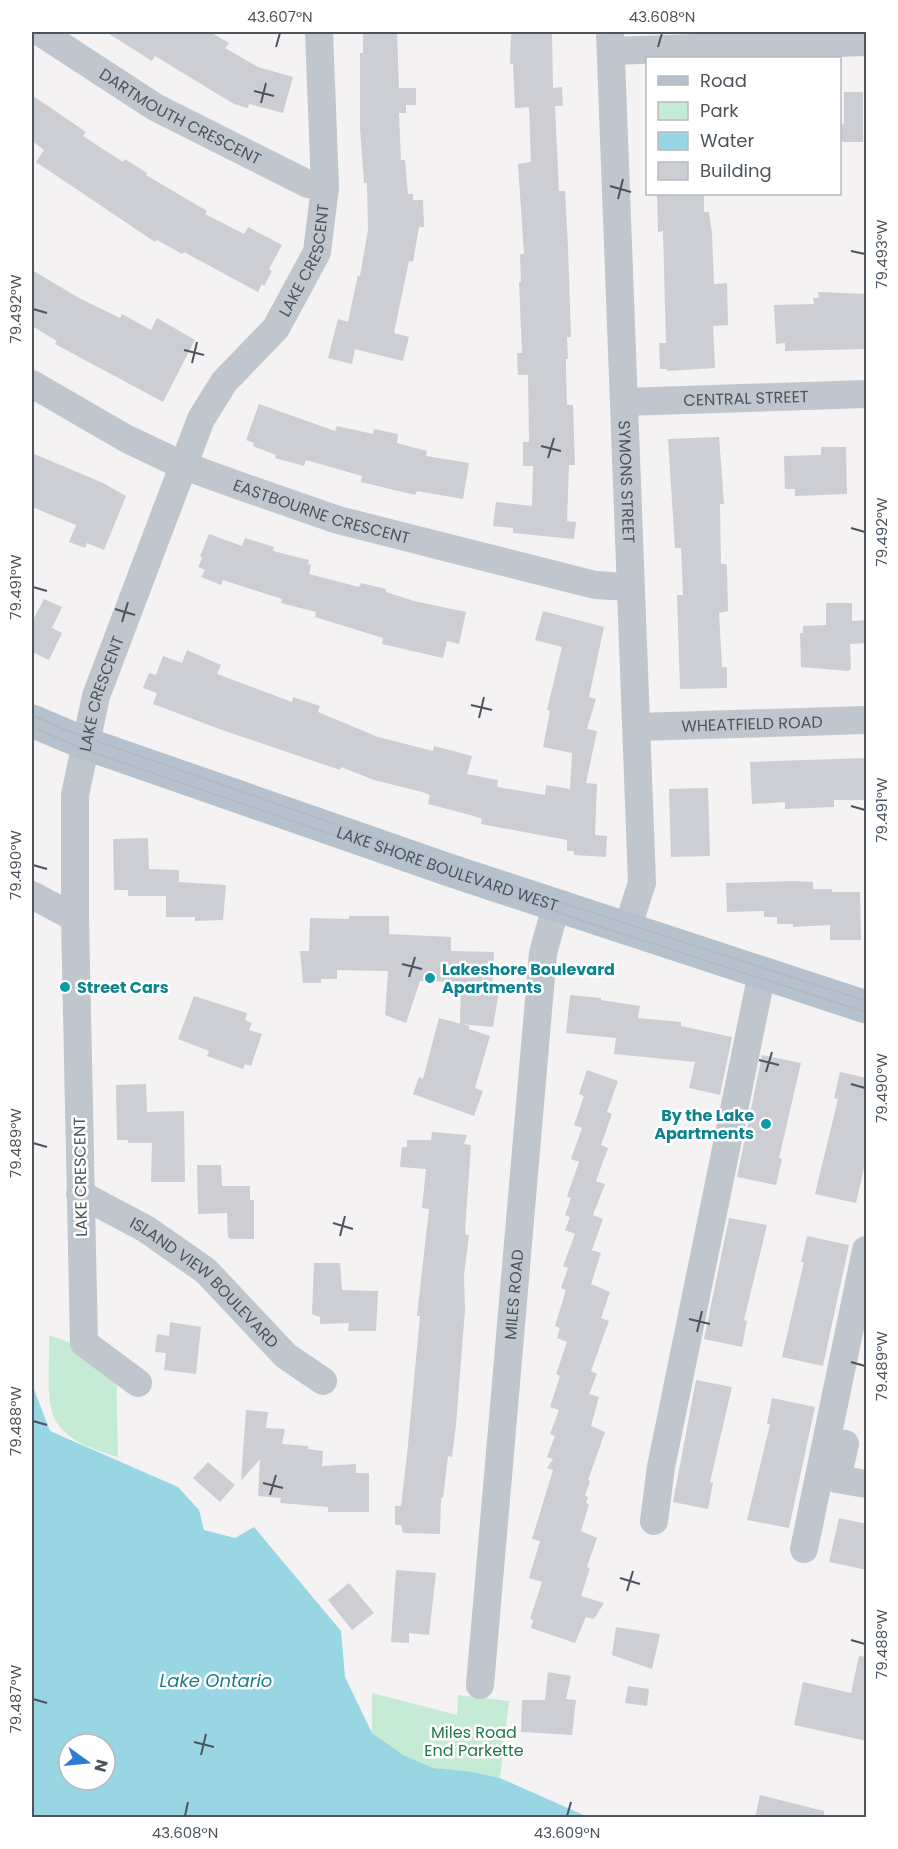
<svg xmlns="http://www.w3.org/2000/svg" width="898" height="1849" viewBox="0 0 898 1849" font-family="Poppins,sans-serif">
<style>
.green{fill:#c6ebd4}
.water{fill:#99d6e3;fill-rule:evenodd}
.building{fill:#cdced3}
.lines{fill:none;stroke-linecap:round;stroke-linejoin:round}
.minor{stroke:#bfc6cd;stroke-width:28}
.major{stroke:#b5c2cd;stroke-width:33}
.tram{stroke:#b5b7bb;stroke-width:1.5}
.ticks{fill:none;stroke:#4c555d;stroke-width:2}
.culture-dot{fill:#0f9aa8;stroke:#fff;stroke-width:2}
.labels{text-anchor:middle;stroke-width:5;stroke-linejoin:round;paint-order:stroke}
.street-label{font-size:16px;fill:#4c555d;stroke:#fff}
.culture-label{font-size:16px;font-weight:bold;fill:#0d838f;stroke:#fff;text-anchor:start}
.park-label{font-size:16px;fill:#23784b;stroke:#fff}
.water-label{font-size:18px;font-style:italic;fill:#1c7c91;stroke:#fff}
.neatline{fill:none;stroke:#4c555d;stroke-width:2}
.ticks-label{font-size:15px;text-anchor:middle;fill:#4c555d}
</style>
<rect width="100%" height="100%" fill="#f4f2f2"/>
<!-- green -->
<path class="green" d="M49,1335l67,24 2,98c-82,-24 -68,-48 -69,-122z
M372,1693l85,22 1,-20 51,6 -9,77c-22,-5 -44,-6 -66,-10 -22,-4 -45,-21 -62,-35z"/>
<!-- water -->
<path class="water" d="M32,1384l18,47 128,56 21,23 5,20 31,8 19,-11 87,104 4,46 27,56 31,22 30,13 40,4 27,6 88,39h-556zM69,1744h36v36h-36z"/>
<!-- building -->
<path class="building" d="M106,32h104l19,11 -4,5 33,19 35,10 -10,36 -34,-9 -1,4 -14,-4 -79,-48 -3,5z
M363,32h34l2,56h17v17h-10v8h-7l2,47h4l3,34h5v6h10l1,27h-5l-6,35 -4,-1 -15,72 15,4 -6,24 -48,-12 -3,15 -24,-6 10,-39 10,3 10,-47 2,1 8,-46 -1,-47h-3l-4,-55v-75h3z
M511,32h41l1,56 9,-1 1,19h-8l4,85h6l3,57 3,89h-4l1,22h-2v11l1,35h6l2,60h-6l-2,56 9,1 -2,17 -61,-6v-5l-20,-2 3,-24 36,4 1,-40h-10v-24h6l-1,-67h-10l-1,-22h5l-3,-71h2l-1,-28h4l-6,-90 13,-2 -2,-55 -14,1 -2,-44h-3z
M844,92h19v50h-23v-18h4z
M32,95l54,37 -3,4 40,26 2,-3 22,14 -1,2 61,36 -2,3 39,20 4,-7 34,18 -13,24 3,2 -8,15 -2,-2 -4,8 -74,-40 -2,2 -25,-14 -2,2 -119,-80 8,-12 -12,-9z
M657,194h47v18h5l3,21 2,51 13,-1 1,42 -15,1 2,42 -48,3v-2h-7l-1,-26h7l-3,-112 -5,1z
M32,270l47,28 41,20 2,-4 29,16 6,-12 38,22 -32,62 -108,-58 2,-3 -25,-15z
M818,292l49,2v55l-82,2v-8l-9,1 -2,-39 40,-1 -1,-6h6z
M259,404l76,27 2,-5 36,8 1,-5 24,5 -1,9 30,8 -1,5 43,7 -6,36 -46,-8 -2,4 -54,-13 1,-6 -56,-16 -2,6 -29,-8 1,-3 -23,-9 1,-3 -8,-3z
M719,437l5,67h-4l1,60h5l1,3 1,44 -9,2 3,54h5v21l-47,1 -3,-94h6l-2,-47h-6l-7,-109z
M821,447h25l1,47 -52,2v-7h-10l-1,-33 37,-1z
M32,453l71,30 23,13 -22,54 -17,-7 -2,5 -16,-6 7,-17 -44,-18z
M209,534l33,12 3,-8 29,9 -1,4 36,9 -1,4 3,1 -2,9 50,13 2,-4 25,6v3l28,9 52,11 -7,32 -12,-3 -4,17 -61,-14 1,-6 -68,-21 1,-5 -35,-9 1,-4 -59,-19 -2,5 -20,-8 4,-7 -7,-3 4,-9 -2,-2z
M44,599l18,8 -10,21 10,5 -13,27 -17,-8v-30z
M826,603h26v18l15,-1v23l-17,1 1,25 -3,2 -47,-4 -1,-34h3v-7l23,-1z
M543,611l61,16 -15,70 7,2 -9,30 10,2 -11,52 11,1 -2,51 12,1 -1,21 -32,-2v-4h-7v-11l-86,-16 1,-5 -8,-3 -46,-12 2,-9 -8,-3 -48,-12 -33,-13 -1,3 -118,-40 -69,-26 4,-11 -14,-5 6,-15 7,2 7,-19 19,7 5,-13 34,15 -4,9 75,28 1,-5 27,9 -2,6 60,25 55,14 1,-5 38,10 -5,18 31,6 -1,7 48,8 1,-10 24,4 2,-36 -29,-6 7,-36 -3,-1 15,-63 -27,-7z
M867,758v42h-33v7l-49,2v-7l-33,2 -2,-42z
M708,788l2,68 -39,1 -2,-68z
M148,838l1,31 30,1v12l47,3 -3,35 -28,1v-4h-29v-21h-38v-6h-14l-1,-51z
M793,881l20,1v7h19v3h28l1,48h-31v-15l-37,2v-3h-16v-7h-13v-6l-37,1 -1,-29z
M349,916h40v18l62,3v14l43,1 -2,39h7l-6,36 -33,-3 1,-42 -41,-1 -14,42 -21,-8 3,-44 -51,-1v9h-16v4h-18l-3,-32h9l1,-33 39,1z
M570,995l31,3v2l39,6 -2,12 43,4v4l51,11 -12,58 -31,-7 6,-26 -81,-8 2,-16 -50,-5z
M194,996l53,17 -2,7 7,3 -3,7 13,4 -11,32 -6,-2 -2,5 -36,-13 2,-5 -31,-12z
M439,1018l30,8v3l21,7 -15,52 8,3 -9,25 -61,-22 6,-17 4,2z
M762,1055l39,8 -22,95 3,1 -6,26 -39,-8z
M587,1070l31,11 -11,31 5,2 -11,31 7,3 -12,33 9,3 -12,31 10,4 -11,31 9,3 -10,31 19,8 -9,26 8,3 -18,50 6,3 -8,20 10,3 -8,29 14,6 -17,48 2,1 -5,15 3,1 -2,6 3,1 -8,27 16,7 -10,29 3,1 -9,28 23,7 -10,16 -8,-2 -11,26 -44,-15 2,-8 -3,-1 12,-37 -13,-4 11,-37 -8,-2 21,-69 -6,-2 6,-9 -6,-2 8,-21 -5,-2 9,-24 -9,-3 10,-31 -4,-2 11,-32 -10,-4 3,-10 -5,-2 11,-36 -5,-2 7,-20 -5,-2 12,-32 -10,-4 5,-13 -5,-2 6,-17 -4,-2 12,-34 -8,-3 11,-31 -8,-3 10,-29 -5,-2z
M840,1072l27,6v77l-11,48 -41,-9 23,-95 -4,-1z
M146,1084l1,28 37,-1 1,71h-34l1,-39h-24v-3h-11l-1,-55z
M432,1132l35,3 -3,9 7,1 -6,85 1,5h3l-5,40 1,35 -9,115 -4,32 -4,-1 -5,42h-2l-1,36 -37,-1 -2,-8h-6v-19h6l6,-51 13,-139h-3l12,-107 -7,-1 4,-39 -26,-2 2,-20h5v-7h24z
M197,1165h24l1,21h28v14h4v39h-23l-3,-2 -1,-24 -29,1z
M729,1218l38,7 -23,95 3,1 -5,26 -38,-8z
M807,1236l42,9 -26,121 -41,-9 22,-95h-3z
M314,1263h26l2,27 36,1 -2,40h-28l1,-8 -29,1v-7l-8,-3z
M170,1322l31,5 -5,47 -32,-4 2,-17 -11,-1 2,-18 12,2z
M696,1380l36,7 -22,95 3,1 -5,26 -35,-7z
M772,1398l43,9 -26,121 -42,-8 23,-96h-3z
M246,1410l22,2 -2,16 19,1 -3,15 26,2v3l15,2 -1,15 34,-2v9h13v39h-41v-5l-48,-4 1,-5 -23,-2 2,-37 -19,22z
M208,1462l27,23 -15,17 -27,-24z
M839,1518l28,6v46l-38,-8z
M396,1570l40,3 -7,62 -20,-2v10l-18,-1z
M349,1583l25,30 -22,17 -24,-30z
M616,1627l44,7 -8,35 -40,-14z
M859,1656l8,1v84l-73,-16 9,-43 48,11z
M548,1672l23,4 -5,23 10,1 -4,35 -51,-3 1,-32h23z
M628,1686l21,3 -2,17 -22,-3z
M760,1795l64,16v7h-69z"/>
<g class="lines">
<!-- minor -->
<g class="minor">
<path id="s1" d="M40,32l115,75 153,77 17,3"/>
<path id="s2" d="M610,32l32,851 -15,46"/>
<path d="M611,51l255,-9"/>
<path id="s3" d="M32,384l95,55 55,26 58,21 98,34 257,65 35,2"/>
<path id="s4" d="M624,402l242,-8"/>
<path id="s5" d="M638,727l228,-7"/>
<path d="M32,895l43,23"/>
<path id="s6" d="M80,1194l66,35 60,42 80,85 37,25"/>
<path id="s7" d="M138,1383l-54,-40 -9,-425v-123l21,-99 105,-277 23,-37 52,-54 41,-76 8,-65 -6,-155"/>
<path d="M845,1444l-8,35 29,5"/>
<path d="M654,1521l7,-54 101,-494"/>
<path d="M804,1549l62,-299"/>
<path id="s8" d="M480,1685l63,-732 13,-47"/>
</g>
<!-- major -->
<path class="major" id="s9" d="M32,721l52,22 368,128 414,136"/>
<!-- tram -->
<path class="tram" d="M32,715l33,15 488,170 313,101
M32,727l51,22 512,176 271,87"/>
</g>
<!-- ticks -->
<path class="ticks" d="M276,47l4,-14M658,47l4,-14M254,91l20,5M261,103l5,-20M610,186l21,6M618,199l5,-20M851,251l14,3M33,309l14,4M184,350l20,5M192,363l5,-21M541,446l20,5M548,458l6,-20M851,528l14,4M33,587l14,4M115,609l20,6M122,622l6,-20M471,705l21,5M479,718l5,-21M851,806l14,4M33,865l14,4M402,964l20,5M409,977l6,-20M759,1060l20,5M766,1072l6,-20M851,1084l14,4M33,1143l14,4M333,1223l20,6M340,1236l5,-20M689,1319l21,5M697,1332l5,-21M851,1362l14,4M33,1421l14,4M263,1483l20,5M270,1495l6,-20M620,1578l20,6M627,1591l6,-20M851,1640l14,4M33,1699l14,4M194,1742l20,5M201,1755l5,-21M185,1816l3,-14M567,1816l4,-14"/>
<!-- markers -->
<g class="culture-dot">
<circle cx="430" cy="978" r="6"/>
<circle cx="65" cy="987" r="6"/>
<circle cx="766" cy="1124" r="6"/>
</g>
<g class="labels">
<!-- street labels -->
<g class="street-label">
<text dy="6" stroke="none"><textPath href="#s1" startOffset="164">DARTMOUTH CRESCENT</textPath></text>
<text dy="6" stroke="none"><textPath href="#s7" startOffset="1206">LAKE CRESCENT</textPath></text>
<text dy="6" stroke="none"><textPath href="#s4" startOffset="122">CENTRAL STREET</textPath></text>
<text dy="6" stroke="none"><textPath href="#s2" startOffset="450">SYMONS STREET</textPath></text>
<text dy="6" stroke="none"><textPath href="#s3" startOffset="318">EASTBOURNE CRESCENT</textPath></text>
<text dy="6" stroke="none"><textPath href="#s7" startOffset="720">LAKE CRESCENT</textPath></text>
<text dy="6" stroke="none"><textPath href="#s5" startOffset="114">WHEATFIELD ROAD</textPath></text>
<text dy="6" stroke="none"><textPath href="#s9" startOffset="441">LAKE SHORE BOULEVARD WEST</textPath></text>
<text transform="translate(80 1177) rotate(-91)" y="6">LAKE CRESCENT</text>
<text dy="6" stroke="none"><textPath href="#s6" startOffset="154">ISLAND VIEW BOULEVARD</textPath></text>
<text dy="6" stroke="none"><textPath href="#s8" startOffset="392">MILES ROAD</textPath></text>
</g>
<!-- culture labels -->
<g class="culture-label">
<text x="442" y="975">Lakeshore Boulevard<tspan x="442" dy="18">Apartments</tspan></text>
<text x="77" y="993">Street Cars</text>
<text x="754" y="1121" text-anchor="end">By the Lake<tspan x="754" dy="18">Apartments</tspan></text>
</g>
<!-- park labels -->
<g class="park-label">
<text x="474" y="1738">Miles Road<tspan x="474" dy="18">End Parkette</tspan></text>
</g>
<!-- water labels -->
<g class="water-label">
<text x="216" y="1687">Lake Ontario</text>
</g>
</g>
<!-- border -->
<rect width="898" height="1849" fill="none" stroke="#ffffff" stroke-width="66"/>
<!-- legend -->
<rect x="646" y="57" width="195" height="138" fill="#ffffff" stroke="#b7bbbe" stroke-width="1.5"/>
<rect x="658" y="76" width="30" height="9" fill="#b5c2cd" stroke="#b7bbbe" stroke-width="1.5"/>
<text x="700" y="87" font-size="18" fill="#4c555d">Road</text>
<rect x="658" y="102" width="30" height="18" fill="#c6ebd4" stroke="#b7bbbe" stroke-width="1.5"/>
<text x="700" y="117" font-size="18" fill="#4c555d">Park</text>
<rect x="658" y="132" width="30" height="18" fill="#99d6e3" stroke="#b7bbbe" stroke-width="1.5"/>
<text x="700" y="147" font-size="18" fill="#4c555d">Water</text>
<rect x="658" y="162" width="30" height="18" fill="#cdced3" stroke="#b7bbbe" stroke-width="1.5"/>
<text x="700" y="177" font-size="18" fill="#4c555d">Building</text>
<!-- north arrow -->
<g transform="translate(87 1762) rotate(105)"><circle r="28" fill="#ffffff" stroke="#b7bbbe" stroke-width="1.5"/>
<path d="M0-4.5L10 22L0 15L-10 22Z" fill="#2f7bd1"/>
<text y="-9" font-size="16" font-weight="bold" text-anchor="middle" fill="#4c555d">N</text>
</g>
<rect x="33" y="33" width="832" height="1783" class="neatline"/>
<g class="ticks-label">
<text x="280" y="22">43.607°N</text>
<text x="662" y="22">43.608°N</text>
<text transform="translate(882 254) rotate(-90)" y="5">79.493°W</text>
<text transform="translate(16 309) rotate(-90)" y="5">79.492°W</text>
<text transform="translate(882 532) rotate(-90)" y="5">79.492°W</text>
<text transform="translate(16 587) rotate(-90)" y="5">79.491°W</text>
<text transform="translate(882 810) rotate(-90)" y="5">79.491°W</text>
<text transform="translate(16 865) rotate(-90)" y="5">79.490°W</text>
<text transform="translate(882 1088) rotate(-90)" y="5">79.490°W</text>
<text transform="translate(16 1143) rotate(-90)" y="5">79.489°W</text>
<text transform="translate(882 1366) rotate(-90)" y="5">79.489°W</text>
<text transform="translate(16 1421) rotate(-90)" y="5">79.488°W</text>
<text transform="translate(882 1644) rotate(-90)" y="5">79.488°W</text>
<text transform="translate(16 1699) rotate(-90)" y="5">79.487°W</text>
<text x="185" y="1838">43.608°N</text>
<text x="567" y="1838">43.609°N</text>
</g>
</svg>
